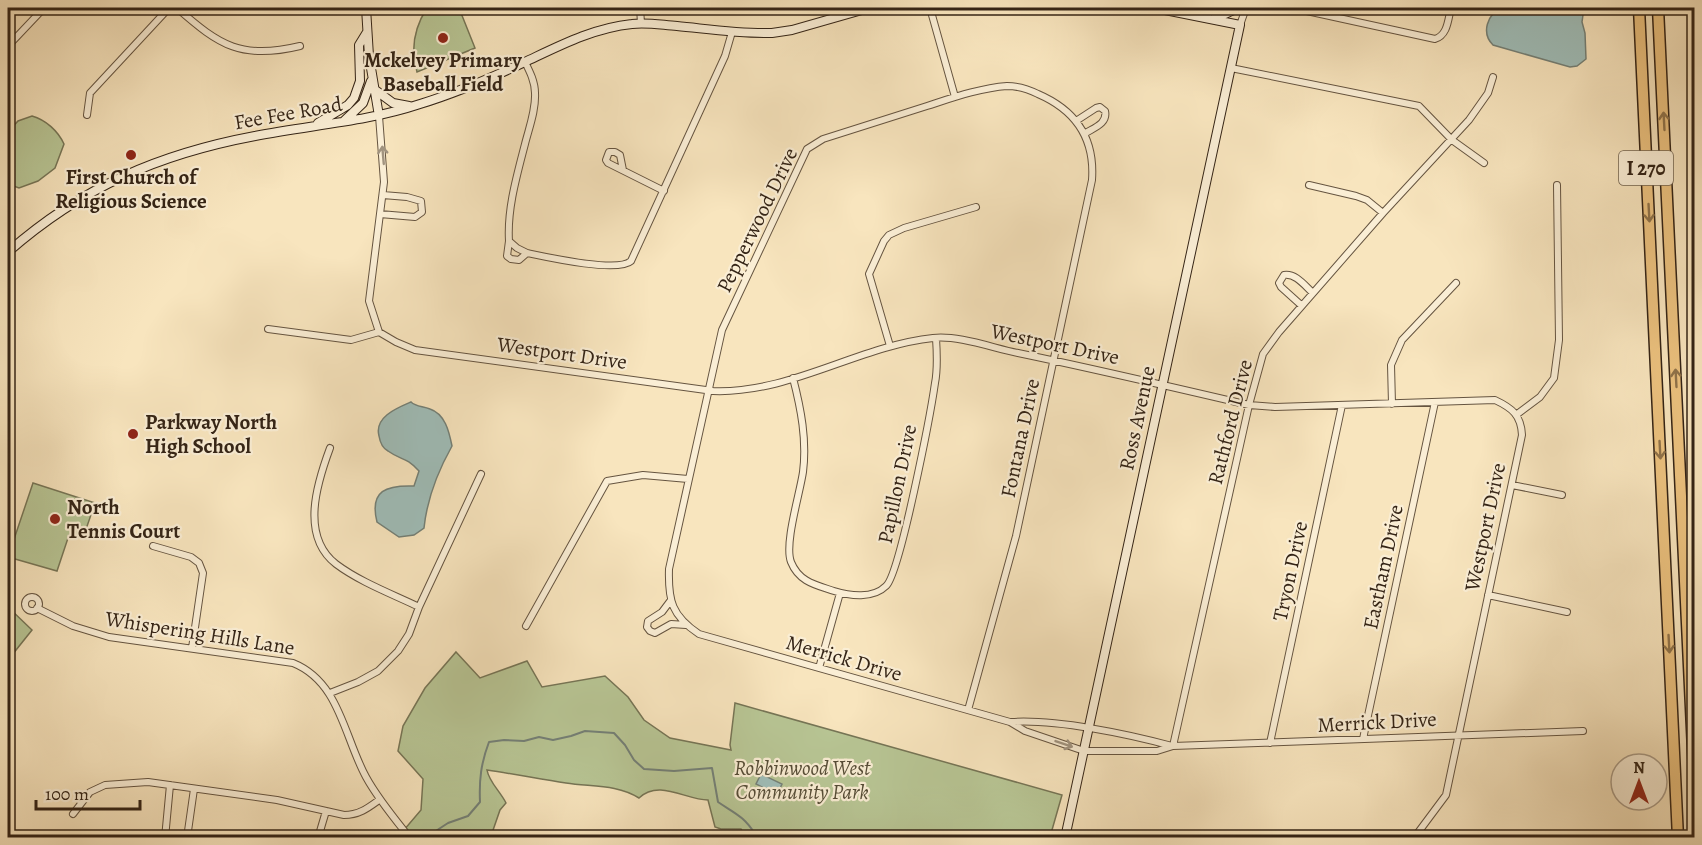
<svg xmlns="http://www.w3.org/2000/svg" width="1702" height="845" viewBox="0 0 1702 845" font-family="Alegreya,serif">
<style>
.green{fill:#b8c695;stroke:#767556;stroke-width:1.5}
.water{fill:#9fbdb8;stroke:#748077;stroke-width:1.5}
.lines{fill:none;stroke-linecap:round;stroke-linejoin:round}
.stream{stroke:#748077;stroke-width:2}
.street-casing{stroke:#655440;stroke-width:8}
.secondary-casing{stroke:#342416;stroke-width:10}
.highway-casing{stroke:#342416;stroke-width:13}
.street{stroke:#faeed5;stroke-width:6}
.secondary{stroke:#faeed5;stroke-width:8}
.highway{stroke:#ecc27f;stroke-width:10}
.oneway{stroke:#90734a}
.oneway2{stroke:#a1937f}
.poi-dot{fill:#8f2418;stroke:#faeed5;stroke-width:2}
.labels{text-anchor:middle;stroke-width:4.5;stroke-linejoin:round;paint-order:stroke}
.shield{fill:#faeed5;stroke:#6f614f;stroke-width:1.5}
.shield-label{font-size:20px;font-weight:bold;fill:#342416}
.poi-label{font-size:21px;font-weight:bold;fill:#342416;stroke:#faeed5}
.street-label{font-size:21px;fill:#342416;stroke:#faeed5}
.park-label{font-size:21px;font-style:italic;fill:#554c36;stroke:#faeed5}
</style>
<rect width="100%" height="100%" fill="#f8e5be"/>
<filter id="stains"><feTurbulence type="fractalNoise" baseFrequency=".00333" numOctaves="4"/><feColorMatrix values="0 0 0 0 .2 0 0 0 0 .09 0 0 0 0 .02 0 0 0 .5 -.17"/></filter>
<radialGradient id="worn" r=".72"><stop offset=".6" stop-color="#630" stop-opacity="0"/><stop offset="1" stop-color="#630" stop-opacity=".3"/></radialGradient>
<!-- green -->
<path class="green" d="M427,8h32l16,40 -58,24c-7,-24 -3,-44 10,-64z
M32,116c14,4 26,15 32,28l-9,24 -17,13 -19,7 -11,-4v-52l10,-11z
M33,483l62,20 -12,35 -14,-3 -12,36 -49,-14z
M8,607l24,23 -24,30z
M456,652l24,26 47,-17 15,26 63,-11 23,21 16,23 26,18 61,12 -1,-5 5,-42 327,92 -12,42 -308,1 3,-2 -4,-7h-20l-6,-2 -7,-27c-22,0 -49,-21 -69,-2 -22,-14 -48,-11 -73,-15 -26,-4 -52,-9 -79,-13 2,12 13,21 19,33l-6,7 -9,26 -101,2 14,-8 17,-20 2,-31 -25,-28 5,-25 22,-38z"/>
<!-- water -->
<path class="water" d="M1502,8h82l-2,14 3,11 1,26 -9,7 -7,1 -77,-22c-12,-12 -6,-31 9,-37z
M411,402c5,5 12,4 19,7 15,5 19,22 22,37 -14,25 -25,53 -28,82l-10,7 -15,2 -22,-15c-8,-32 10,-37 37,-36l5,-15c-14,-15 -17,-10 -31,-20 -6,-3 -8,-9 -9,-15 -5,-19 18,-28 32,-34z
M761,774l21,10 -7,15 -9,-4 2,-5 -12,-6z"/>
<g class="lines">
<!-- stream -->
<path class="stream" d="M425,838l23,-15 20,-7 12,-14c-1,-22 1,-39 9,-60l15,-2 20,1 15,-4 14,3 18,-4 14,-5 29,2 11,12 9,15 10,9 30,2 38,-3 6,34c16,11 26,14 37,32l-1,4"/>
<!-- street casing -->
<g class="street-casing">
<path id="street" d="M177,8c43,38 65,52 123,38
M640,8l1,15
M930,8l25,89
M1293,8l142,31c13,-4 13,-20 16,-31
M1240,25l6,-17
M8,46l36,-38
M525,62c5,10 10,20 10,31 1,17 -6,35 -10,51 -8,31 -18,65 -16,97l8,7 10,5c19,4 91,20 104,8l94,-205 7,-24
M1231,68l188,38 33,34 32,23
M87,115l3,-22 79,-85
M379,116l5,66 -15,119 10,31
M1076,121l20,-13 4,-1 5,4c3,13 -12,17 -21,23
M623,170l-3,-15 -5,-3h-6l-3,8 2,3 56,28
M1309,185l47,11 11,4 16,13
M380,214l35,3 7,-5 -1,-11 -14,-4 -24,-2
M509,241l-2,15 4,3 8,1 8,-7
M1301,305l-20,-18 -2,-4 5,-8c12,-2 21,11 29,18
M268,329l83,11 28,-8 17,10 19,8 298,41c77,3 145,-45 220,-53 25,-3 60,10 85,15 77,16 154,34 231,52l26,2 220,-7c17,8 26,15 27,35l-76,360 -32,43
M890,346l-21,-72 15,-33 5,-6 15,-7 72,-21
M793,378c8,31 14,62 10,94 -3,21 -19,72 -12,90 8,20 25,23 43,29 16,5 39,8 52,-5 14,-12 45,-175 49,-203 3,-15 2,-30 1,-45
M1392,404l-1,-39 11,-25 54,-57
M1516,415l24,-18 14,-19 5,-38 -2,-155
M330,448c-13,35 -30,88 6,116 24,18 56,30 83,43
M1512,485l50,10
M153,546l38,11 8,6 4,10 -11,75
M1488,595l79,17
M25 604a7 7 0 1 1 14 0a7 7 0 1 1-14 0Z
M671,600l-9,12 -14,9 -1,6 3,4 5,2 16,-9 15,1
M37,608l36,18 36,11 184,26c47,19 51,74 73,114 12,22 28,41 44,61
M526,626l81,-145 36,-6 45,4
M819,668l21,-75
M330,693l28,-11 20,-11 20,-20 11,-17 10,-27 62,-133
M968,710l48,-174 76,-356c3,-42 -17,-70 -54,-86 -10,-5 -20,-8 -31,-8 -27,2 -55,12 -80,20 -35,11 -70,22 -104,33l-16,10 -85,181 -53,239c-1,32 3,47 30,65l311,88 15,9 59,20h73l16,-5 410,-15
M1011,722c45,-3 117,12 161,24
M1363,739l72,-337
M1270,743l72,-338
M1173,746l76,-341 14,-51 16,-22 104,-119 86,-93 19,-27 5,-16
M73,814l17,-22 15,-7 43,-3 129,18 67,15c15,0 24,-7 35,-15
M165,838l5,-53
M187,838l7,-49
M318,838l8,-27"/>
</g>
<!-- secondary casing -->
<g class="secondary-casing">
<path id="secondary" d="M366,8l3,48 10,60
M1214,19l24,-11
M374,89l19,14 16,3
M344,121l19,-18 8,-22
M318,123l30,-18 6,-7 6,-17 -1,-36 8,-13
M8,252c74,-65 151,-98 247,-116 55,-11 111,-14 165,-32 36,-11 71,-26 105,-42 34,-16 68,-34 107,-38 14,-2 30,1 45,2 31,3 63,8 95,7l20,-3 77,-22
M1065,838l175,-813 -85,-17"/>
</g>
<!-- highway casing -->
<g class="highway-casing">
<path id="highway" d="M1639,8l39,830
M1658,8l36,764"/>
</g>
<!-- street -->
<use href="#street" class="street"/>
<!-- secondary -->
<use href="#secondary" class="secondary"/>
<!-- highway -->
<use href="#highway" class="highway"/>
</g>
<!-- one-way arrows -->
<defs><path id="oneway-shaft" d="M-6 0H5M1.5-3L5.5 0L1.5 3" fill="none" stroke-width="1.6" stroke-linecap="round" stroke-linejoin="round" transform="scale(1.5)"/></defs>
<g class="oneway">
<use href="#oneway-shaft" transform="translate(1664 121) rotate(-93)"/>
<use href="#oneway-shaft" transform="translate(1649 213) rotate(87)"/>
<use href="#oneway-shaft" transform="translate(1676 378) rotate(-93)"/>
<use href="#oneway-shaft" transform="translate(1660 450) rotate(87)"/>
<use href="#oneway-shaft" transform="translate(1669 644) rotate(87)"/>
</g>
<g class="oneway2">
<use href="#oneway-shaft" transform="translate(383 155) rotate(-95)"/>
<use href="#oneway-shaft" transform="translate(1064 744) rotate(19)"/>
</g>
<!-- markers -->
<g class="poi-dot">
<circle cx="443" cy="38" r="6"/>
<circle cx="131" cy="155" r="6"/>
<circle cx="133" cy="434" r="6"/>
<circle cx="55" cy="519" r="6"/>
</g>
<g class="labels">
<!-- shield labels -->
<rect class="shield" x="1619" y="151" width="54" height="34" rx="4.5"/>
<g class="shield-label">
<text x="1646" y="175">I 270</text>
</g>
<!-- poi labels -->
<g class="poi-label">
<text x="443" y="67">Mckelvey Primary<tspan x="443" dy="24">Baseball Field</tspan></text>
<text x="131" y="184">First Church of<tspan x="131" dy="24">Religious Science</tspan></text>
<text x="145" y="429" text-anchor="start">Parkway North<tspan x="145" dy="24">High School</tspan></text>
<text x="67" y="514" text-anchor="start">North<tspan x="67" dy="24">Tennis Court</tspan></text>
</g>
<!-- street labels -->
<g class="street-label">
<text transform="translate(288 113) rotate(-10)" y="7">Fee Fee Road</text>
<text transform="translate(757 220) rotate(-64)" y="7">Pepperwood Drive</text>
<text transform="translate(1055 344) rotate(12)" y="7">Westport Drive</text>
<text transform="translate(562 353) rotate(8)" y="7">Westport Drive</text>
<text transform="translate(1137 418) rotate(-78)" y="7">Ross Avenue</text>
<text transform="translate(1230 422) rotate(-76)" y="7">Rathford Drive</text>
<text transform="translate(1020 438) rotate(-78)" y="7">Fontana Drive</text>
<text transform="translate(897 484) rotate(-78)" y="7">Papillon Drive</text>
<text transform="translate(1485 527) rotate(-78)" y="7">Westport Drive</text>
<text transform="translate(1383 567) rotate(-78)" y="7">Eastham Drive</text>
<text transform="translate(1290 571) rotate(-78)" y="7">Tryon Drive</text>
<text transform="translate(200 633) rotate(9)" y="7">Whispering Hills Lane</text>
<text transform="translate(844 658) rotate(16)" y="7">Merrick Drive</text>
<text transform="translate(1377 722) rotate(-3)" y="7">Merrick Drive</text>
</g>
<!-- park labels -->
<g class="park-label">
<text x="802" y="775">Robbinwood West<tspan x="802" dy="24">Community Park</tspan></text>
</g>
</g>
<!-- margin -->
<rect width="1702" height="845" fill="none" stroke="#f8e5be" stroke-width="30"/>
<rect x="9" y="9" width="1684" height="827" fill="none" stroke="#342416" stroke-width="3"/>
<rect x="15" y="15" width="1672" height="815" fill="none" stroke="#342416" stroke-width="1.5"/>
<!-- north arrow -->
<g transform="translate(1639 782)"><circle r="28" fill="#faeed5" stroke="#ab9d89" stroke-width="1.5"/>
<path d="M0-4.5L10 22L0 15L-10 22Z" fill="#8f2418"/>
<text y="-9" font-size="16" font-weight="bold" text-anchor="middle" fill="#342416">N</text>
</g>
<!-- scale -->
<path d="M36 800v9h104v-9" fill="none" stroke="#342416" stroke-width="3"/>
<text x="45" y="800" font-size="18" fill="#342416" stroke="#faeed5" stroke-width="4.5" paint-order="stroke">100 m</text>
<rect width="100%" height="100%" filter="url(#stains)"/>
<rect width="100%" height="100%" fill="url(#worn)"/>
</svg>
